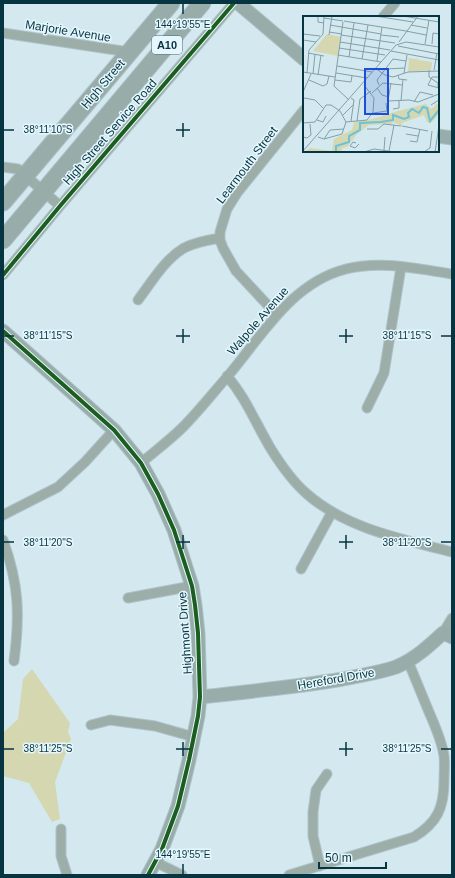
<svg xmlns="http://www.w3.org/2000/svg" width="455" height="878" viewBox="0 0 455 878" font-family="Arial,sans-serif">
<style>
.green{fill:#d5d7b0}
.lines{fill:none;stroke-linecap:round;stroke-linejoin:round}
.street-casing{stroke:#adc3ca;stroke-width:11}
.secondary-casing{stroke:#adc3ca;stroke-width:15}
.highway-casing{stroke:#adc3ca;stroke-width:19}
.street{stroke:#9daea9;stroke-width:9}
.secondary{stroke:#98aca9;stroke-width:13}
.highway{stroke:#98aca9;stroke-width:17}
.cycleway-casing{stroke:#e5f7fd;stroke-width:6}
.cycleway{stroke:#1b5e20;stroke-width:4}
.ticks{fill:none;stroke:#063440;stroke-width:1.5}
.labels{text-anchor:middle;stroke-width:3;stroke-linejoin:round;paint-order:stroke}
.shield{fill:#e5f7fd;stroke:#496e79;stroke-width:1}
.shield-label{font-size:11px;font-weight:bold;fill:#063440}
.street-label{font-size:12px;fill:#063440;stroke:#e5f7fd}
.inset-river{fill:none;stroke:#6bc2db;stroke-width:2}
.inset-road{fill:none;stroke:#82a0a9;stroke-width:1}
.view{fill:#1d4ed8;fill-opacity:0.15;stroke:#1d4ed8;stroke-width:2}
.inset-edge{fill:none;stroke:#063440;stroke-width:2}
.ticks-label{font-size:10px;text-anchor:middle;fill:#063440;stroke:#e5f7fd;stroke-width:3;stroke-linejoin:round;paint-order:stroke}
</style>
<rect width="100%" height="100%" fill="#d4e8ef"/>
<!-- green -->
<path class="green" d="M32,669l38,54 -2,9 3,7 -16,43 5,37 -8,3 -23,-39 -26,-7v-43l15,-14 5,-40z"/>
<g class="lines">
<!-- street casing -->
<g class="street-casing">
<path id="street" d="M383,17l12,-14
M3,33l126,19
M3,167l15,2 42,37
M3,275l57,-69 174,-203
M138,300c13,-17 27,-41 46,-52 11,-6 24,-8 36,-10
M277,315l-41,-44 -13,-23 -3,-8v-8l7,-23 10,-16 67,-83
M227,376c19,22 29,48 44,73 10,16 22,33 36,45 40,35 95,45 145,58
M367,408l17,-35 17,-106
M141,463c14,-12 29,-23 42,-36 15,-15 30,-34 44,-50 35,-41 64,-94 119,-108 34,-9 72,0 106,5
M3,515l55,-28 27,-25 29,-32
M3,540c16,44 17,75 11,121
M301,569l31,-57
M128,598l64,-12
M443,633l9,-15
M91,725l19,-5 45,6 39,11
M61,829v27l6,19
M155,862l27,13
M320,866l-7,-30v-24l3,-22 11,-16
M289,875l125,-38c23,-14 30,-29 30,-56 0,-8 1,-17 0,-25 -2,-15 -9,-30 -15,-44 -7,-17 -14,-34 -21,-51"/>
</g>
<!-- secondary casing -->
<g class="secondary-casing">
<path id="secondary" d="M238,3l66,56
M438,136l14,2
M3,331l111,99 27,33 17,31 16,36 18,56 3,19 3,28 2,64 -2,19 -9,44 -11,46 -16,43 -14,26
M200,697c48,-5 95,-10 143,-18 18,-4 36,-6 53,-12 19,-8 33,-21 47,-34l9,4"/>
</g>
<!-- highway casing -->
<g class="highway-casing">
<path id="highway" d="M3,202l168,-199
M3,240l199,-237"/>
</g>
<!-- street -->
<use href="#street" class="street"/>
<!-- secondary -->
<use href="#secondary" class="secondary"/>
<!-- highway -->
<use href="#highway" class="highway"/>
<!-- cycleway casing -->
<g class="cycleway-casing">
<path id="cycleway" d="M3,275l57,-69 174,-203
M3,331l111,99 27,33 17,31 16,36 18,56 3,19 3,28 2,64 -2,19 -9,44 -11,46 -16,43 -14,26"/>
</g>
<!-- cycleway -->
<use href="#cycleway" class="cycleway"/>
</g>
<!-- ticks -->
<path class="ticks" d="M183,4v10M183,123v14M4,130h10M176,130h14M183,329v14M346,329v14M4,336h10M176,336h14M339,336h14M441,336h10M183,535v14M346,535v14M4,542h10M176,542h14M339,542h14M441,542h10M183,742v14M346,742v14M4,749h10M176,749h14M339,749h14M441,749h10M183,864v10"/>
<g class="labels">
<!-- shield labels -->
<rect class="shield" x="152" y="36" width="30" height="18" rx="3"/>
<g class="shield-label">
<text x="167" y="49">A10</text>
</g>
<!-- street labels -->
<g class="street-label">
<text transform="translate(68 31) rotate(9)" y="4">Marjorie Avenue</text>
<text transform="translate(103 84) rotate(-50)" y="4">High Street</text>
<text transform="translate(110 132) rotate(-49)" y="4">High Street Service Road</text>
<text transform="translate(247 165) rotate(-53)" y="4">Learmouth Street</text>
<text transform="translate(258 321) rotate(-49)" y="4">Walpole Avenue</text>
<text transform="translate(185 633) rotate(-94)" y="4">Highmont Drive</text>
<text transform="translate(336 679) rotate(-10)" y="4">Hereford Drive</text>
</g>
</g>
<!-- overview -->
<g transform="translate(303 16)">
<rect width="136" height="136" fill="#d4e8ef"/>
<path d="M24,18l14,3 -3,19 -25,-5zM114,41l1,3 14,2 -1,8 -23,2 1,-12 -2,-2 10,1zM121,86l7,7 5,-4 -1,-2 4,2v9l-8,9 -4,-1 -3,-7 -22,8v3l-9,-4 -1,2 -23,1 -12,9 -10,13 -5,1 -1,4h-37l6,-4 22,3 2,-12 18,-9 2,-8 18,-3 11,-3v-3l1,2 14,-4v-2l1,2 26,-7z" fill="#d5d7b0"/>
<path class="inset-river" d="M33,136v-6l13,-4v-6l11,-6v-7l21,-1 12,-2v-5l11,4 5,-2 -1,-4 4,-4 7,4 4,-6 4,1 3,13 9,-11"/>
<path class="inset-road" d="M15,0v6l6,1M72,0l38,6M100,0l36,6M21,2l19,3M41,5l62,10M40,6l-9,64 15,14M27,9l51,9M108,9l16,3M103,15l20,4M26,16l13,2M0,18l17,2M26,19l3,-19M38,19l54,8M78,19l18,2M0,24l13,2M37,26l50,8M96,26l19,-26M122,28l4,-24M129,28l1,-11 6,1M95,30l41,8M36,32l46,7M88,35l48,9M5,37l16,3M35,39l43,7M46,41l5,-34M59,43l6,-34M74,45l5,-34M34,50l35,6M72,52l10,7 8,2 15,-5 31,-1M83,53l19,-1M126,54v7l9,6v4M131,54l3,-17M0,56l32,5M4,57l2,-23 14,-16 1,-18M33,57l31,5M101,57l3,-18M10,58l2,-20M15,59l3,-20M95,59l1,4 8,1M136,61h-7l-4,8 11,3M6,64l14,6 4,-2 2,-8M32,64l16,2 1,-6M76,69l-2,-5 16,-21 13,2M74,72l5,7 7,2M0,76l8,-18M69,77l11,-10 19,2M1,82l11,2 8,8M85,85l21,-1 9,2 21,-8M85,85l3,-18M98,85l2,-22M111,86l6,-10 13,3M128,89l8,-5v-6M90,93l6,-1v-7M70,97l14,-2 -1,-8M40,99l10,-10M14,104l6,2 3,-6M48,105l3,-21 -3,-2M54,105l3,-22 11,-8M43,106l21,-2 6,-8 1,-14 -10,-13M0,107l12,-1 11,-17h5l9,6 6,11 -4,12 -18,5 -6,-2M99,110l26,5M64,113h11l6,-5 17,2M103,118l12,2M0,121l4,1 4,-3 -1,-11M21,123l6,-9 14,-1M107,125l7,1 3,-13M53,127l-3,-1 -3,4 5,2 4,-4M81,134l1,-13M0,135l93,-106 10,-3 33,5M86,135l5,-26M61,136l10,-3 21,3M121,136l6,-4 2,-17M132,136l4,-26"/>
<path class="view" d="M62,53h23v45h-23z"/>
<rect width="136" height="136" class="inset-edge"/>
</g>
<g class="ticks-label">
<text x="183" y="28">144°19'55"E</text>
<text x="48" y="133">38°11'10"S</text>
<text x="48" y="339">38°11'15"S</text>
<text x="407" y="339">38°11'15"S</text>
<text x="48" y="546">38°11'20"S</text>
<text x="407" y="546">38°11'20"S</text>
<text x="48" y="752">38°11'25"S</text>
<text x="407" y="752">38°11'25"S</text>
<text x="183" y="858">144°19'55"E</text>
</g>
<!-- border -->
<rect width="455" height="878" fill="none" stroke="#063440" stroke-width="8"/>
<!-- scale -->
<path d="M319 862v6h67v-6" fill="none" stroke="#063440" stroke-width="2"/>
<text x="325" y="862" font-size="12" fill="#063440" stroke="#e5f7fd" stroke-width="3" paint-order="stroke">50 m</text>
</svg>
